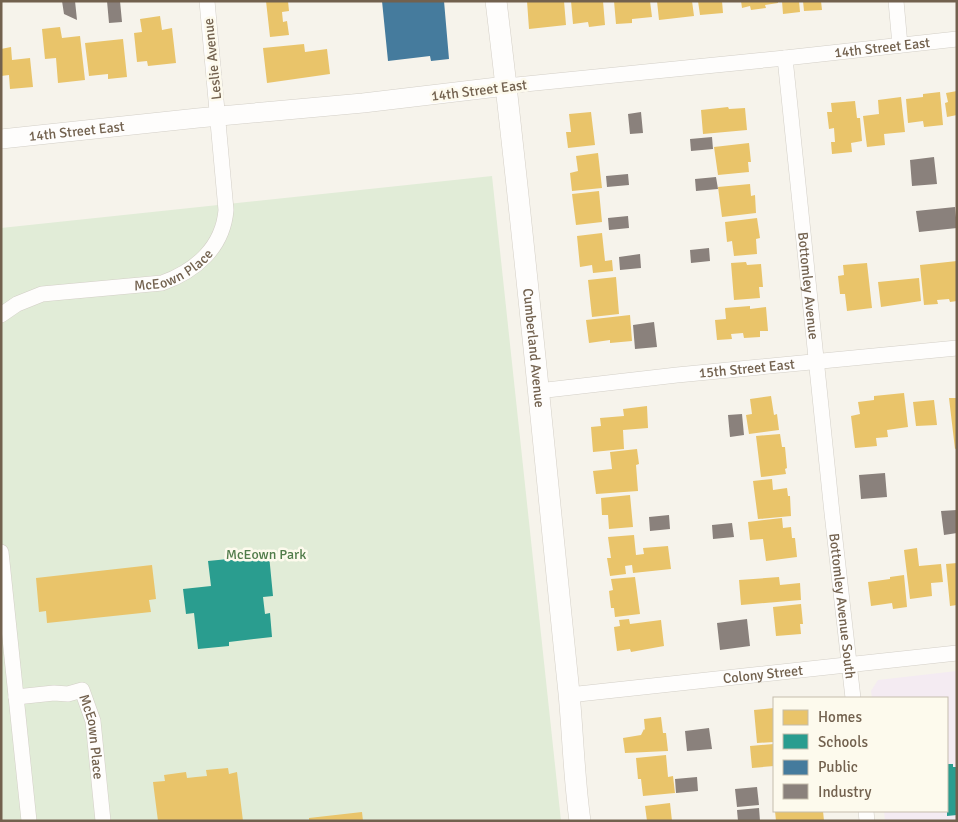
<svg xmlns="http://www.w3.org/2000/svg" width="958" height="822" viewBox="0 0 958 822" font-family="Signika,sans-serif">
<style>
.education{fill:#f4ebf2}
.green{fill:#e1ecd7}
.homes{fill:#e9c46a}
.schools{fill:#2a9d8f}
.public{fill:#457b9d}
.industry{fill:#8a817c}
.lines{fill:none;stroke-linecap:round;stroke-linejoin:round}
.minor-casing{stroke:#d3cfc7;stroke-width:16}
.tertiary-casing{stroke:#d3cfc7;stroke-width:20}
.secondary-casing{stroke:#d4cfc6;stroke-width:22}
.minor{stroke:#fefdfc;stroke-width:15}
.tertiary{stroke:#fefdfc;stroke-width:19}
.secondary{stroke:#fefdfc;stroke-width:21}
.labels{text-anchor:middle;stroke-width:5;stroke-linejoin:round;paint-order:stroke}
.street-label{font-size:14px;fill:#72614e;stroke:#fdfaed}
.park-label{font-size:14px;fill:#517c4a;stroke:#fdfaed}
</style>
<rect width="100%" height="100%" fill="#f6f3eb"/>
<!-- education -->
<path class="education" d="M957,671v150h-72l-1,-10h63v-113h-75l-1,-7 7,-11z"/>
<!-- green -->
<path class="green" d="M492,176l69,645h-560v-593z"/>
<!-- homes -->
<path class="homes" d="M266,1h22l1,10 -7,1 1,10 4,-1 2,14 -19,2z
M527,1h37l2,24 -37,4z
M571,1h32l2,24 -16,2 -1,-5 -15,2z
M614,1h36l2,16 -20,2v4l-16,1z
M657,1h35l2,15 -35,4z
M698,1h24l1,12 -23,2z
M741,1h37v2l-13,2 1,3 -15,2 -1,-4 -8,2z
M782,1h17l1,11 -17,2z
M803,1h18l1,9 -18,1z
M160,16l2,14 10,-2 4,35 -28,3 -1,-5 -10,1 -3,-29 8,-1 -2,-13z
M60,27l2,11 18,-2 5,44 -27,3 -2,-25 -11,1 -3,-30z
M123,39l4,38 -19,2v-5l-19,2 -4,-33z
M304,44l1,8 22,-3 3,25 -63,9 -4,-35z
M11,47l1,13 18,-2 3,29 -23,2 -1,-14 -8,1v-27z
M957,91v24l-10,2 -2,-14 3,-1 -2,-9z
M940,92l3,33 -19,2 -1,-6 -15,2 -2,-24 17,-2v-3z
M901,97l4,35 -21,2 1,11 -18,2 -4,-31 16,-2 -1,-14z
M855,101l2,17h3l2,23 -11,2 1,9 -20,2 -1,-12h4l-1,-14 -5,1 -2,-17h5l-1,-9z
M728,107l1,2 16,-1 2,22 -44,4 -2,-24z
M591,112l4,33 -27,3 -2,-16h5l-2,-18z
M749,143l2,19h-3l1,10 -31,3 -4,-28z
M598,153l4,35 -30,3 -2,-18 8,-2 -2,-15z
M750,184l1,12 4,-1 1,18 -34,4 -4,-30z
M599,191l3,31 -26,3 -4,-31z
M757,218l3,20 -4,1 1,15 -23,2 -2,-15 -5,1 -2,-20z
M602,233l3,28 7,-1 1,11 -20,2 -1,-8 -12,2 -3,-31z
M957,261v40l-7,1 -1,-3 -12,1 1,4 -14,1 -4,-40z
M746,262l1,3 14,-1 2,23h-4l1,11 -26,2 -3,-37z
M867,263l5,45 -25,3 -2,-17h-5l-2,-18 6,-1 -1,-10z
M616,277l3,37 -27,3 -4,-37z
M919,278l2,23 -40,6 -3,-25z
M750,306v3l16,-2 2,24h-8v6l-16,1 -1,-5 -12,1 1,5 -15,1 -2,-20 11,-1 -1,-11z
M630,315l2,26 -22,2v-3l-21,3 -3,-23z
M904,393l4,34 -21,3 1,7 -12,1 1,8 -22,2 -4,-32 9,-2 -2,-12 16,-2v-4z
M771,396l3,19 3,-1 2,16 -30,4 -3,-19 6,-1 -2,-15z
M949,398h8v50l-2,1z
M934,400l3,25 -21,1 -3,-24z
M647,406l1,22 -25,2 1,19 -31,3 -2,-25 10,-1 -1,-8 24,-2 -1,-7z
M780,434l2,13h3l2,21 -2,1 1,5 -25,3 -5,-41z
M637,449l2,15 -3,1 2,26 -42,3 -3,-23 19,-2 -2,-17z
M772,479l1,11 14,-2 1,8h2l1,20 -33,3 -5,-38z
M630,495l3,32 -24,2 -1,-14h-6l-1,-17z
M782,518l1,10 8,-1 1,11h3l2,19 -31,4 -3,-22 -13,1 -2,-18z
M634,535l2,20 8,-1 -1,-6 25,-2 3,23 -38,4 -1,-8 -7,1 1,8 -16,2 -3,-18h4l-3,-21z
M917,548l2,18 22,-2 2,18 -12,1 1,13 -22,3 -6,-49z
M957,563v42l-7,1 -4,-42z
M152,565l4,34 -7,1 2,12 -104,11 -1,-12 -7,1 -3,-34z
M904,575l3,32 -14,2 -1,-6 -21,3 -3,-24 22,-3v-2z
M635,577l5,37 -25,3 -1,-9h-3l-2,-17 4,-1 -2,-11z
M779,577l1,8 20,-2 1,17 -60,5 -2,-25z
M801,604l2,20h-3l1,10 -25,2 -3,-29z
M629,619l1,5 31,-4 3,26 -33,6 -1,-3 -13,2 -3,-24 6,-1 -1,-6z
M774,708v34l-17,1 -3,-33z
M661,717l2,16h3l2,18 -43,2 -2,-15 18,-3 3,-6 1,1 -1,-11z
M774,744v22l-22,2 -2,-22z
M666,755l2,22 5,-1 2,17 -32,3 -2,-17h-3l-2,-21z
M228,768l1,6 8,-2 6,49h-85l-5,-39 12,-1 -1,-6 22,-3 1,6 9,-1 11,-1 -1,-6z
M670,803l2,18h-25l-2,-15z
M775,811h48l1,10h-48z
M362,812l1,9h-54v-3z"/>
<!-- schools -->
<path class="schools" d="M269,555l4,41 -10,1 2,17 5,-1 2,24 -43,5v4l-31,3 -4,-36 -8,1 -3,-25 28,-3 -3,-25z
M947,764h6v3h4v48l-10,1z"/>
<!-- public -->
<path class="public" d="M382,1h62l5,58 -18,2 -1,-5 -42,5z"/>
<!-- industry -->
<path class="industry" d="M62,1h13l2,19 -13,-6z
M107,1h13l2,21 -13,1z
M641,112l2,21 -13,1 -2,-20z
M712,137l1,12 -22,2 -1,-12z
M934,157l3,27 -25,2 -2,-26z
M628,174l1,11 -22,2 -1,-11z
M716,177l2,12 -22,2 -1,-12z
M955,207l2,21 -38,4 -3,-21z
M628,216l1,12 -20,2 -1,-12z
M709,248l1,13 -19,2 -1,-13z
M640,254l1,14 -21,2 -1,-13z
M654,322l3,25 -22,2 -2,-24z
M742,414l2,21 -14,2 -2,-22z
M885,473l2,24 -26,2 -2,-24z
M957,510v23l-13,2 -3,-24z
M669,515l1,14 -20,2 -1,-14z
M732,523l2,14 -21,2 -1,-14z
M747,619l3,27 -30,4 -3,-27z
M709,728l3,21 -25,2 -2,-20z
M697,777l1,14 -22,2 -1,-14z
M757,787l2,18 -22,2 -2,-18z
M759,808l1,13h-22l-1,-11z"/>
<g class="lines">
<!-- minor casing -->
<g class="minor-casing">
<g id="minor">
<path d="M896,1l4,44"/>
<path id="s1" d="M785,58l47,455 21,185"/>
<path id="s2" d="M506,86l279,-28 172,-19"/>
<path id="s3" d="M1,315l16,-11 25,-10 120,-11c34,-12 61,-36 64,-73l-19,-209"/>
<path id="s4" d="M538,391l139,-16 280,-27"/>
<path d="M1,552l28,269"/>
<path id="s5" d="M569,695l388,-42"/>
<path id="s6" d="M16,697l38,-4 14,1 14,-4 11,31 10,100"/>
<path d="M866,811l1,10"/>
</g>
</g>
<!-- tertiary casing -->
<g class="tertiary-casing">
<g id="tertiary">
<path id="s7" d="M1,139l197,-21 165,-15 143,-17"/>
</g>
</g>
<!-- secondary casing -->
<g class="secondary-casing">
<g id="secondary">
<path id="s8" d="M496,1c28,230 49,461 73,692 4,43 5,85 11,128"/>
</g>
</g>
<!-- minor -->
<use href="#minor" class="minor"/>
<!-- tertiary -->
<use href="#tertiary" class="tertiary"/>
<!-- secondary -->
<use href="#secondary" class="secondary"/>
</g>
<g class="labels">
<!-- street labels -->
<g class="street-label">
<text dy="5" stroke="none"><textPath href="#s2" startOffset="378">14th Street East</textPath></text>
<text transform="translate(212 59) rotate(-96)" y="5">Leslie Avenue</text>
<text transform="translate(479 90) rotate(-7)" y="5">14th Street East</text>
<text dy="5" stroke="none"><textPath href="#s7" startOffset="76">14th Street East</textPath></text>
<text dy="5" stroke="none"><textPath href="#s3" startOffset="182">McEown Place</textPath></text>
<text dy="5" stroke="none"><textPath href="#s1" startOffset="229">Bottomley Avenue</textPath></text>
<text dy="5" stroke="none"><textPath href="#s8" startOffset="349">Cumberland Avenue</textPath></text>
<text dy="5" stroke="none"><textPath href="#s4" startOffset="210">15th Street East</textPath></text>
<text dy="5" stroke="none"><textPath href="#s1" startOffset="551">Bottomley Avenue South</textPath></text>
<text dy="5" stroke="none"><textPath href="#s5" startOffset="195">Colony Street</textPath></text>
<text dy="5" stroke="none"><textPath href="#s6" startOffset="115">McEown Place</textPath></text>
</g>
<!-- park labels -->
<g class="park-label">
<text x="266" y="559">McEown Park</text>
</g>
</g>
<!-- border -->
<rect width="958" height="822" fill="none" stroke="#72614e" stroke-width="5"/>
<!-- legend -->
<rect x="773" y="697" width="175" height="115" fill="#fdfaed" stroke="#c5bdad"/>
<rect x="783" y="710" width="25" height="15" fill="#e9c46a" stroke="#c5bdad"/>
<text x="818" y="722" font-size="15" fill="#72614e">Homes</text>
<rect x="783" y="734" width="25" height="15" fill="#2a9d8f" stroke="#c5bdad"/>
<text x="818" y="747" font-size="15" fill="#72614e">Schools</text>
<rect x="783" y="760" width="25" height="15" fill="#457b9d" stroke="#c5bdad"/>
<text x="818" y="772" font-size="15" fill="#72614e">Public</text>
<rect x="783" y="784" width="25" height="15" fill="#8a817c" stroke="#c5bdad"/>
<text x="818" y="797" font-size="15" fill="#72614e">Industry</text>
</svg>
